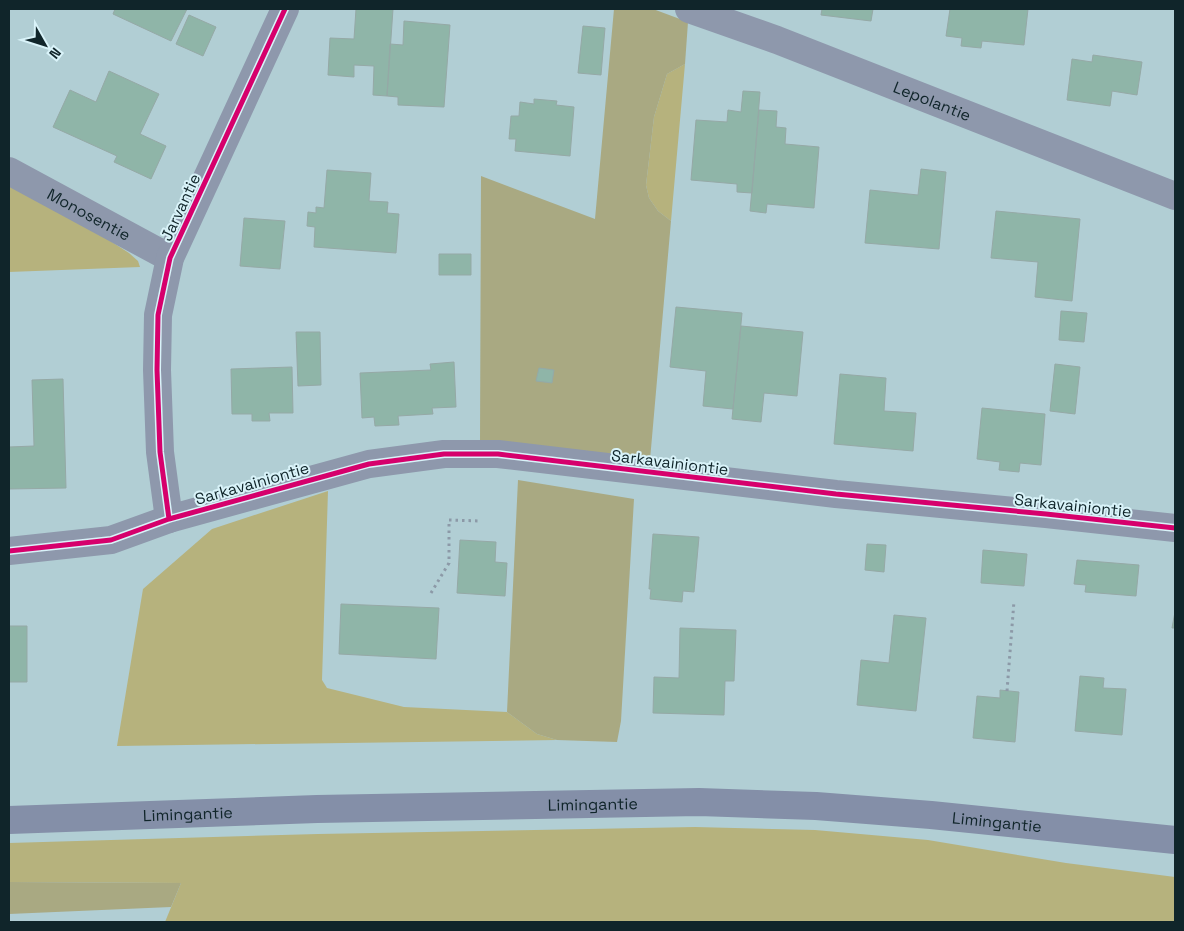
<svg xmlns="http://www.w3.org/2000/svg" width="1184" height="931" viewBox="0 0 1184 931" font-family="'Space Grotesk',sans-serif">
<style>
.green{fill:#b6b27d}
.forest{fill:#a9a982}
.building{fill:#8fb5a8;stroke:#95a9a6}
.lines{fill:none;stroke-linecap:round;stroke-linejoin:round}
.path{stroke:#8c99a7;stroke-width:3;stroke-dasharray:2.5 4;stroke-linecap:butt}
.minor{stroke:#8e98ac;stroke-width:28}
.major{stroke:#848fa8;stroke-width:28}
.cycleway-casing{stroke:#d9f3f9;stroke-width:8}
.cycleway{stroke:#d6006c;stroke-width:5}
.labels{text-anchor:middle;stroke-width:4;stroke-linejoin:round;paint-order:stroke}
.street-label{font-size:16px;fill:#10252a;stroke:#d9f3f9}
</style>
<rect width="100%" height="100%" fill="#b1ced4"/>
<!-- green -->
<path class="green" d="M685,64l-14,157 -13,-10 -9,-13 -3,-13 8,-68 13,-43z
M9,185l92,50 28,18 9,8 2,6 -131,5z
M328,491l-6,189 5,8 77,19 103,5 30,22 20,6 -440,6 26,-157 69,-60z
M695,827l120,3 113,10 138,23 109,14v45h-1010l16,-39 -172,-1v-39l309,-9z"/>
<!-- forest -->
<path class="forest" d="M614,9h39l35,13 -3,42 -18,10 -13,43 -8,68 3,13 9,13 13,10 -21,239 -170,-18 1,-266 114,43z
M518,480l116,19 -13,222 -4,21 -60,-2 -20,-6 -30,-22z
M9,882l172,1 -10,24 -162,7z"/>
<!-- building -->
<path class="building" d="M115,9h72l-16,32 -58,-27z
M356,9h37l-6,87 -14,-1 1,-29 -20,-1v12l-26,-2 2,-37 24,1z
M822,9h51l-2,12 -50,-6z
M950,9h78l-4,36 -42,-4 -1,7 -20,-2 1,-8 -16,-2z
M189,15l27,12 -13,29 -27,-12z
M404,21l46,4 -6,82 -46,-2v-8l-11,-1 3,-52 13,1z
M583,26l22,2 -4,47 -23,-2z
M1093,55l49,7 -5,33 -25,-4 -2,15 -43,-6 5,-41 20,3z
M109,71l50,23 -19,40 26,12 -15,33 -37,-17 3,-6 -64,-29 17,-37 26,12z
M743,91l17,1 -8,101 -15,-1v-8l-46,-4 5,-60 31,2 1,-12 13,2z
M534,99l23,2 -1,4 18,2 -4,49 -55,-5 1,-12h-7l2,-23h8l1,-14 14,2z
M759,110l18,1 -1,16 10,1 -1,16 34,3 -5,61 -47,-4 -1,9 -16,-2z
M921,169l25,3 -7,77 -74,-6 5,-53 48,5z
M327,170l44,3 -2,28 19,1 -1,11 12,1 -3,39 -82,-6 1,-20 -8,-1 1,-14 8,1v-6l8,1z
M996,211l84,8 -8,82 -37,-4 3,-35 -47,-4z
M244,218l41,3 -5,48 -40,-3z
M439,254h32v21h-32z
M676,307l66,6 -9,96 -30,-3 3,-35 -36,-4z
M1061,311l26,2 -3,29 -25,-2z
M741,326l62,6 -6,64 -33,-3 -3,29 -29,-3z
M296,332h24l1,53 -23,1z
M454,362l2,45 -24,1 1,6 -35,2 1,9 -24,1 -1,-9 -12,1 -2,-45 71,-3 -1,-6z
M1055,364l25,3 -5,47 -25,-3z
M292,367l1,46h-24l1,8h-18v-7h-20l-1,-45z
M539,368l15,2 -2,13 -16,-2z
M840,374l46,4 -2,33 32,2 -3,38 -79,-7z
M63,379l3,109 -57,1v-42l25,-1 -2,-66z
M982,408l63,6 -4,51 -21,-2 -1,9 -20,-2 1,-8 -23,-3z
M653,534l46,3 -5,55 -11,-1 -1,11 -32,-3 1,-10h-2z
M460,540l36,2 -1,20 12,1 -2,33 -48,-3z
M867,544l19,1 -2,27 -19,-2z
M983,550l44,4 -3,32 -43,-3z
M1077,560l62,5 -3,31 -51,-4 1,-7 -12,-1z
M341,604l98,4 -3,51 -97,-5z
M1175,612v16h-3z
M894,615l32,3 -10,93 -59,-6 4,-45 28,3z
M9,626h18v56h-18z
M680,628l56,2 -2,51h-9l-1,34 -71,-2 1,-36 25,1z
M1080,676l24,2 -1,10 23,1 -4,46 -47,-4z
M1000,690l19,2 -4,50 -42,-4 4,-42 23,2z"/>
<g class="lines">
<!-- path -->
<path class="path" d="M431,593l18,-30v-43l32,1
M1007,691l7,-90"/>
<!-- minor -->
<g class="minor">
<path id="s1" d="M689,9l88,31 398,156"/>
<path id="s2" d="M9,171l161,87"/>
<path d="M169,519l-9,-67 -3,-82 1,-55 12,-57 115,-249"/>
<path d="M9,551l102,-11 58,-21 200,-55 75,-10h54l338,40 210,20 129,14"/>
</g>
<!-- major -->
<path class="major" id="s3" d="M9,820l308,-11 382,-7 117,4 115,9 244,25"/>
<!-- cycleway casing -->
<g class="cycleway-casing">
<path id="cycleway" d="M169,519l-9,-67 -3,-82 1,-55 12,-57 115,-249
M9,551l102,-11 58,-21 200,-55 75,-10h54l338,40 210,20 129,14"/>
</g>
<!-- cycleway -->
<use href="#cycleway" class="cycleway"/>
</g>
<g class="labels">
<!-- street labels -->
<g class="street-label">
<text dy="6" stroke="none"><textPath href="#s1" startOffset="260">Lepolantie</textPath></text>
<text transform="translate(180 207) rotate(-65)" y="6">Jarvantie</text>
<text dy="6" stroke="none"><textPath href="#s2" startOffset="91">Monosentie</textPath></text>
<text transform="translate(670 462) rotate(7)" y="6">Sarkavainiontie</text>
<text transform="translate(252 483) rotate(-16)" y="6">Sarkavainiontie</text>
<text transform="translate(1073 505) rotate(6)" y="6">Sarkavainiontie</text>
<text dy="6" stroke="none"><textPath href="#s3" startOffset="584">Limingantie</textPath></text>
<text dy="6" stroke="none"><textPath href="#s3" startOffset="179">Limingantie</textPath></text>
<text dy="6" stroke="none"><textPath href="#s3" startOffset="989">Limingantie</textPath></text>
</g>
</g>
<!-- border -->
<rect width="1184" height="931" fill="none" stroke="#10252a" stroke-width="20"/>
<!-- north arrow -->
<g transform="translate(45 45) rotate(129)" stroke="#d9f3f9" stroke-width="4" paint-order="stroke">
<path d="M0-4L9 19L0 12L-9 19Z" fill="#10252a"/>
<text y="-8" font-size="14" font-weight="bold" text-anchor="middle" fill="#10252a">N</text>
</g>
</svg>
